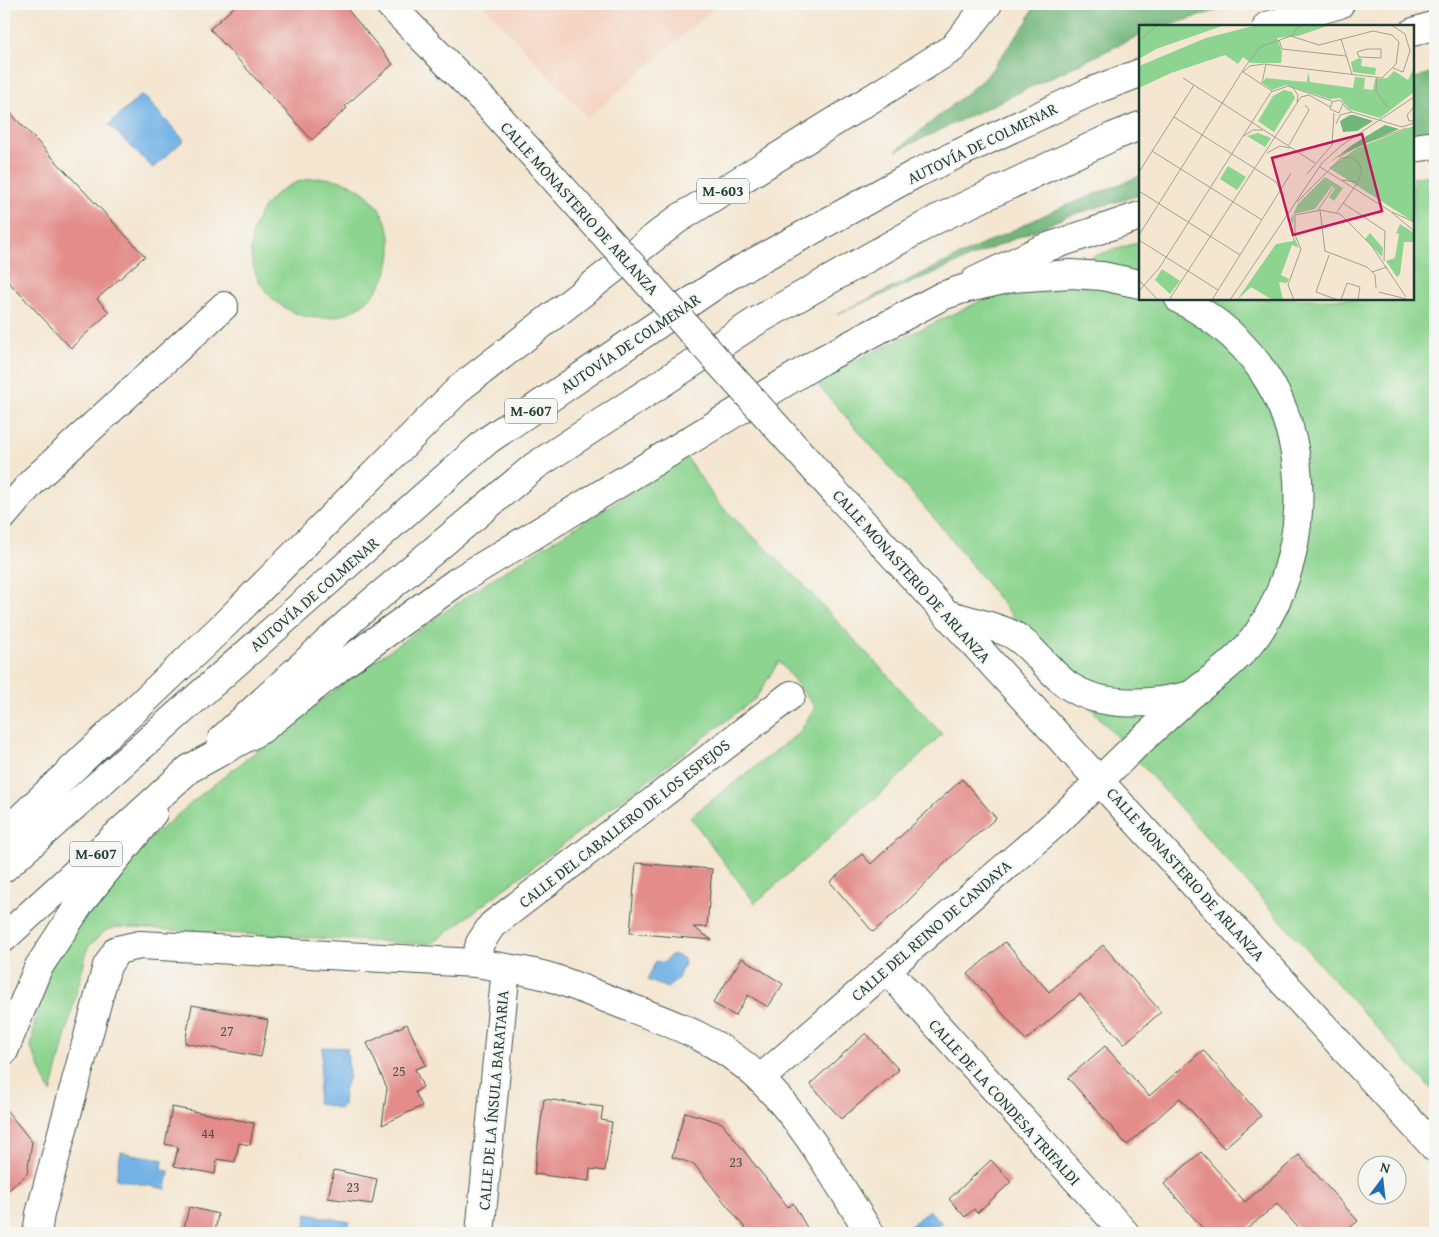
<svg xmlns="http://www.w3.org/2000/svg" width="1439" height="1237" viewBox="0 0 1439 1237" font-family="'Gentium Book Plus',serif">
<style>
.built{fill:#f5d3c1}
.green{fill:#8cd48f;stroke:#568862}
.forest{fill:#71b67a;stroke:#487a57}
.water{fill:#72b2e6;stroke:#48788d}
.building{fill:#e38c89}
.lines{fill:none;stroke-linecap:round;stroke-linejoin:round}
.minor-casing{stroke:#3f564c;stroke-width:30}
.major-casing{stroke:#3f564c;stroke-width:30}
.highway-casing{stroke:#3f564c;stroke-width:30}
.minor{stroke:#fff;stroke-width:28}
.major{stroke:#fff;stroke-width:28}
.highway{stroke:#fff;stroke-width:28}
.minor-bridge-casing{stroke:#3f564c;stroke-width:30;stroke-linecap:butt}
.minor-bridge{stroke:#fff;stroke-width:28}
.labels{text-anchor:middle;stroke-width:4;stroke-linejoin:round;paint-order:stroke}
.number-label{font-size:14px;fill:#505149}
.shield{fill:#f6f6f2;stroke:#60746d;stroke-width:1}
.shield-label{font-size:15px;font-weight:bold;fill:#1f3d34}
.street-label{font-size:16px;fill:#1f3d34;stroke:#f6f6f2}
.inset-road{fill:none;stroke:#9fa292;stroke-width:1}
.view{fill:#c2185b;fill-opacity:0.15;stroke:#c2185b;stroke-width:2.5}
.inset-edge{fill:none;stroke:#1f3d34;stroke-width:2.5}
</style>
<rect width="100%" height="100%" fill="#f6f6f2"/>
<filter id="ink" filterUnits="userSpaceOnUse"><feTurbulence type="fractalNoise" baseFrequency=".02" numOctaves="2"/><feDisplacementMap in="SourceGraphic" scale="10" xChannelSelector="R" yChannelSelector="G"/><feConvolveMatrix kernelMatrix="1 2 1 2 8 2 1 2 1" color-interpolation-filters="sRGB"/></filter>
<filter id="wash" filterUnits="userSpaceOnUse"><feTurbulence type="fractalNoise" baseFrequency=".0096" numOctaves="4" result="noise"/><feDisplacementMap in="SourceGraphic" scale="20" xChannelSelector="R" yChannelSelector="G"/><feGaussianBlur stdDeviation="1.12" result="paint"/><feColorMatrix in="noise" values="0 0 0 0 0 0 0 0 0 0 0 0 0 0 0 0 0 1.4 0 .05"/><feComposite in="paint" operator="in"/></filter>
<g filter="url(#wash)">
<rect width="100%" height="100%" fill="#f4e6d1"/>
<!-- built -->
<path class="built" d="M482,4h237l-131,114z"/>
<!-- green -->
<path class="green" d="M1435,175v918l-389,-435 -108,-135 -124,-143 230,-109 96,-29v57h273v-122z
M251 248a70 70 0 1 1 140 0a70 70 0 1 1-140 0Z
M687,458l31,45 78,74 146,157 -46,46 -141,123 -65,-86 110,-85 15,-25 -36,-46 -23,37 -322,244 -10,2 -308,-17 -11,4 -17,16 -37,146 -20,-45 9,-62 31,-54 73,-88 59,-51 154,-120 138,-96z"/>
<!-- forest -->
<path class="forest" d="M1035,4h203l-71,22h-27v9l-244,116 90,-74 42,-57z
M1435,71v61l-22,2v-55z
M1140,176v19l-72,21 -231,98 216,-103z"/>
<!-- water -->
<path class="water" d="M142,94l42,46 -31,28 -44,-43z
M672,954l11,4 2,4 -8,18 -10,8 -20,-8 9,-19 7,2z
M323,1047l24,1 2,28 -5,15 -1,15 -3,3 -23,-6z
M121,1152l42,8 -1,10 7,1 -3,18 -50,-10z
M929,1210l13,13 -4,4 -6,-3 -10,9h-11l-4,-4z
M307,1214l43,8 -2,11h-44z"/>
<g id="blocks">
<!-- building -->
<path class="building" d="M237,4h106l50,60 -48,42 2,2 -35,32 -102,-111z
M4,106l141,150 -48,43 12,13 -38,36 -67,-71z
M962,779l34,39 -47,41 -43,44 -33,29 -43,-50 32,-28 9,10z
M636,863l76,6 -5,58h-14l19,13 -82,-7z
M1005,942l44,50 54,-47 58,67 -37,32 -44,-50 -54,46 -58,-66z
M742,958l41,26 -15,23 -20,-12 -13,21 -22,-13z
M192,1005l76,15 -7,37 -76,-14z
M407,1024l19,41 -11,4 8,18 -8,5 7,14 -40,19 5,-37 -20,-45z
M866,1033l33,37 -58,49 -31,-35z
M1105,1046l44,50 54,-46 58,66 -37,32 -44,-50 -53,47 -59,-67z
M544,1099l59,8 -2,13 11,2 -7,49 -15,-2 -1,12 -55,-7z
M4,1107l28,35 -5,32 -23,20z
M172,1107l82,16 -4,22 -11,-2 -4,19 -18,-3 -2,15 -41,-8 4,-19 -13,-3z
M685,1112l37,11 66,84 5,-4 17,30h-61l-55,-69 -22,-7z
M1201,1152l44,50 54,-47 59,66 -14,12h-41l-26,-29 -35,29h-35l-43,-49z
M991,1160l20,22 -34,31 -3,-4 -9,8 -16,-18z
M334,1170l43,9 -5,25 -44,-6z
M189,1207l29,7 -3,19h-32z"/>
</g>
</g>
<g filter="url(#ink)">
<use href="#blocks" fill-opacity="0" stroke="#3f564c" stroke-width="1"/>
<g class="lines">
<!-- minor casing -->
<g class="minor-casing">
<path id="minor" d="M389,4l101,103
M836,493l599,655
M4,515l29,-34 191,-175
M947,614c18,6 50,12 66,21 20,11 36,38 56,51 34,23 85,18 122,9
M475,963l5,-20 12,-18 299,-230
M886,969l239,264
M4,1051l34,-83 43,-66 72,-89
M760,1079l297,-257 77,-75 57,-52
M37,1233l3,-19 67,-248 10,-16 23,-5 335,18c26,4 53,7 78,15 26,9 52,20 78,30 48,18 91,34 129,71 44,42 77,103 110,154
M480,1233l26,-265"/>
</g>
<!-- major casing -->
<g class="major-casing">
<path id="major" d="M1413,148l22,-3
M975,281l67,-32 98,-33"/>
</g>
<!-- highway casing -->
<g class="highway-casing">
<path id="highway" d="M1267,26l73,-22
M1413,32l22,-7
M1179,299c37,19 70,47 91,84 43,73 36,181 -12,250 -17,25 -43,43 -67,62
M222,739l137,-126 176,-147 220,-144 180,-102 177,-83 28,-11
M4,834l221,-210 236,-237 217,-168 275,-171 35,-44
M4,868l484,-428 239,-163 188,-103 177,-83 48,-18
M4,938l185,-169 73,-40 80,-64 116,-84 364,-221 120,-64 21,-7 49,-11 59,-4 31,2 38,8"/>
</g>
<!-- minor -->
<use href="#minor" class="minor"/>
<!-- major -->
<use href="#major" class="major"/>
<!-- highway -->
<use href="#highway" class="highway"/>
<!-- minor-bridge casing -->
<g class="minor-bridge-casing">
<path id="minor-bridge" d="M490,107l346,386"/>
</g>
<!-- minor-bridge -->
<use href="#minor-bridge" class="minor-bridge"/>
</g>
</g>
<g class="labels">
<!-- number labels -->
<g class="number-label">
<text x="227" y="1036">27</text>
<text x="399" y="1076">25</text>
<text x="208" y="1138">44</text>
<text x="736" y="1167">23</text>
<text x="353" y="1192">23</text>
</g>
<!-- shield labels -->
<g class="shield">
<rect x="697" y="178.5" width="52" height="25" rx="4"/>
<rect x="505" y="398.5" width="52" height="25" rx="4"/>
<rect x="70" y="841.5" width="52" height="25" rx="4"/>
</g>
<g class="shield-label">
<text x="723" y="196">M-603</text>
<text x="531" y="416">M-607</text>
<text x="96" y="859">M-607</text>
</g>
<!-- street labels -->
<g class="street-label">
<text transform="translate(982 143) rotate(-26)" y="6">AUTOVÍA DE COLMENAR</text>
<text transform="translate(580 208) rotate(48)" y="6">CALLE MONASTERIO DE ARLANZA</text>
<text transform="translate(630 343) rotate(-34)" y="6">AUTOVÍA DE COLMENAR</text>
<text transform="translate(912 576) rotate(48)" y="6">CALLE MONASTERIO DE ARLANZA</text>
<text transform="translate(314 594) rotate(-41)" y="6">AUTOVÍA DE COLMENAR</text>
<text transform="translate(624 823) rotate(-38)" y="6">CALLE DEL CABALLERO DE LOS ESPEJOS</text>
<text transform="translate(1186 874) rotate(48)" y="6">CALLE MONASTERIO DE ARLANZA</text>
<text transform="translate(931 930) rotate(-41)" y="6">CALLE DEL REINO DE CANDAYA</text>
<text transform="translate(493 1100) rotate(-85)" y="6">CALLE DE LA ÍNSULA BARATARIA</text>
<text transform="translate(1005 1102) rotate(48)" y="6">CALLE DE LA CONDESA TRIFALDI</text>
</g>
</g>
<!-- overview -->
<g transform="translate(1139 25)">
<rect width="275" height="275" fill="#f4e6d1"/>
<path d="M0,0h86l-69,24 -17,10zM118,0h73l-32,11 -21,2 5,14 -1,11h-30l-8,-6 -5,7 -13,-9 -54,18 -32,15v-22l67,-28zM220,33l3,1 -1,7 15,2 -1,7 -22,-3 -2,-10zM275,43v24l-34,26 -31,-9 -9,-11 -10,1 -44,-14 -14,5 -10,-7 4,-5 41,4 1,-11 2,11 43,6 2,-11 10,1 -1,11 9,1 2,-11 12,-1 7,-7 14,9zM145,65l8,2 3,6 -21,34 -16,-11 15,-25zM275,101v96l-85,-54 28,-20zM119,108l13,5 -6,9 -18,-11zM89,141l18,11 -9,13 -17,-11zM186,152l18,11 -9,13 -5,-4 6,-8 -3,-3 -17,23 -21,5 -1,11 -2,-6 7,-15zM261,199l14,9v9h-10l-4,32 -3,3 -11,-16 9,-3 4,-24 -3,-1zM231,208l13,15 -1,9 -17,-18zM154,210l6,13 -7,-3 -11,30 8,4 -2,4 -8,-1 4,18h-10l-22,-13 -14,13 39,-56 17,-3zM23,244l18,12 -10,13 -15,-14z" fill="#8cd48f"/>
<path d="M211,90h4l19,6 -16,10 -14,1 -3,-11zM246,100l14,4 -57,25 -13,9 23,-18z" fill="#71b67a"/>
<path class="inset-road" d="M252,0l14,9 5,17 -7,21 -10,-4M154,11l3,-7 7,-4M202,14l11,35M140,15l3,9 64,7M0,16l19,-16M228,24h14v9l-22,-1 -2,-5zM104,47l29,19M238,52l-1,14 11,16M44,53l132,85M123,58l4,-19M154,63l5,7 -1,7M204,79l-4,9 -9,-4 2,-7 7,-2 3,2 4,6 6,4 50,15 12,-4M275,82l-7,8 2,6h5M35,92l102,65 4,8M197,99l4,-9 12,-3M105,111l9,-6h10M150,120l20,-35 -4,-5M13,126l110,69M128,128l13,-7 10,2M200,132l21,-12 47,-17M181,142l70,44 24,20M0,147l55,-87M168,149l25,-29 2,-32M203,155l15,2M0,166l101,64M158,177l44,-44 10,-1 8,6 3,9 -4,9M204,178l42,28 -1,30M179,185l15,-22M181,185l5,41 42,16 8,8 1,13M198,187l21,-30M253,187l22,10M0,210l106,-168 15,-20 31,-11 28,9 54,-14 19,4 7,7 -3,22 -14,14 -118,-14 -14,2 -7,6M0,215l79,50M190,230l-13,37 22,8M233,247l15,-5M0,255l19,20M0,266l21,-24 111,-175 17,-6 44,15M240,267l31,8M30,275l132,-203 8,-2 21,12M73,275l79,-127M91,275l92,-137 20,-18 72,-48M155,275l-6,-15 13,-36 -6,-14v-20l26,-5 19,4 31,31 35,52M202,275l6,-17 13,4 -2,13"/>
<path class="view" d="M223,109l20,77 -89,24 -21,-77z"/>
<rect width="275" height="275" class="inset-edge"/>
</g>
<!-- margin -->
<rect width="1439" height="1237" fill="none" stroke="#f6f6f2" stroke-width="20"/>
<!-- north arrow -->
<g transform="translate(1382 1180) rotate(15)"><circle r="24" fill="#f6f6f2" stroke="#a0aca6"/>
<path d="M0-4L9 19L0 12L-9 19Z" fill="#1f6fb2"/>
<text y="-8" font-size="14" font-weight="bold" text-anchor="middle" fill="#1f3d34">N</text>
</g>
</svg>
